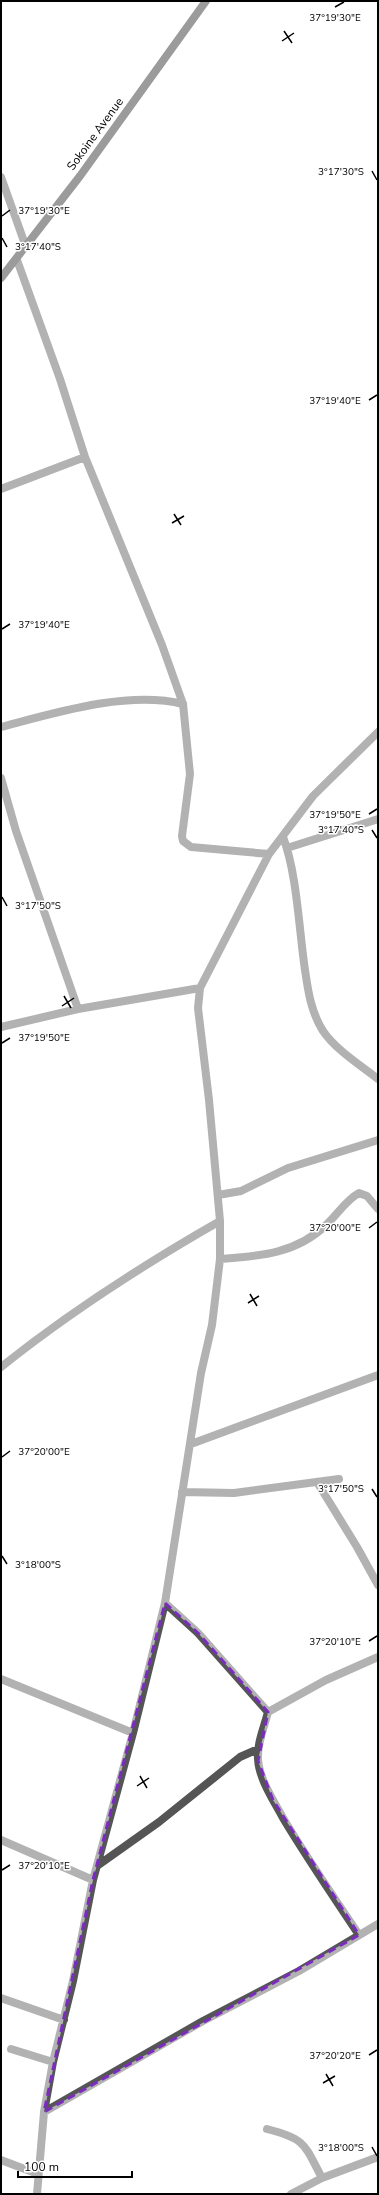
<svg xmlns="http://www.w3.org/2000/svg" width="379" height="2195" viewBox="0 0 379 2195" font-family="'Nunito Sans',sans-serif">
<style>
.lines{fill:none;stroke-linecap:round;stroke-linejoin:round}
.street{stroke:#555;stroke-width:8}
.secondary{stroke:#222;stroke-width:8}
.marked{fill:none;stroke:#7b2cbf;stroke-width:3;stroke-dasharray:8 5;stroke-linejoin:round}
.ticks{fill:none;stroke:#000;stroke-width:1.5}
.labels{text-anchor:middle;stroke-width:3;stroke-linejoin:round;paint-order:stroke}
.street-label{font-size:12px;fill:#000;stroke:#fff}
.ticks-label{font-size:10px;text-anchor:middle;fill:#000;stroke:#fff;stroke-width:3;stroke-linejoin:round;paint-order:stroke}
</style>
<rect width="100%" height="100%" fill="#fff"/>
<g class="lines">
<!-- street -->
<path class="street" d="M1,177l25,70
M17,260l43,119 25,78 77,188 21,59 7,70 -8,62 1,5 8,6 78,7
M1,489l84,-32
M1,727c53,-14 127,-37 182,-23
M1,778l15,53 62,178
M283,837c14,36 16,93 22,133 3,21 6,42 18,61 13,19 37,34 55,48
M287,848l91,-29
M1,1027l77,-18 122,-21
M218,1195l23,-4 47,-23 90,-28
M220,1259c39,-3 76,-5 106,-34 11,-10 20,-25 33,-32l8,3 11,13
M1,1367c69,-55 142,-102 219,-146
M191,1444l187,-69
M317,1482l40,65 21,38
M182,1492l52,1 105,-14
M165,1603l33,30 70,79
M1,1679l132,54
M1,1840l92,40
M97,1866l62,-44 81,-65 18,-8
M359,1935c-26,-39 -52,-77 -76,-117 -9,-17 -24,-39 -25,-59 -1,-16 6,-31 10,-47l58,-32 52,-23
M1,1998l63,22
M11,2049l42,13
M44,2112l159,-91 96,-50 79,-47
M267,2129c39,10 37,15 55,49
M1,2160l37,14
M37,2194l7,-82 9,-50 20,-81 20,-101 40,-147 32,-130 36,-230 11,-48 8,-66v-38l-11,-121 -11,-92 2,-20 69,-134 44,-58 65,-64
M291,2194l31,-16 56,-21"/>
<!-- secondary -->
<path class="secondary" d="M1,278l79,-102 126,-175"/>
</g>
<!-- marked area -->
<path d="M0 0H379V2195H0ZM165,1603l33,30 70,79 -10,49 15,39 86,135 -315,177 49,-232z" fill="#fff" fill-opacity=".55" fill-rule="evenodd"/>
<path class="marked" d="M165,1603l33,30 70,79 -10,49 15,39 86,135 -315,177 49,-232z"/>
<!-- ticks -->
<path class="ticks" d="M335,7l9,-5M284,31l8,12M282,41l12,-8M372,171l5,9M2,216l8,-6M2,238l5,9M369,400l8,-5M174,514l7,11M172,523l12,-7M2,629l8,-5M369,814l8,-5M372,830l5,8M2,897l5,9M64,996l7,12M62,1006l12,-8M2,1043l8,-5M369,1228l8,-6M250,1294l7,12M248,1303l11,-7M2,1457l8,-6M372,1489l5,8M2,1556l5,8M369,1641l8,-5M140,1776l7,12M137,1786l12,-8M2,1870l8,-5M369,2055l8,-5M326,2074l7,12M323,2083l12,-7M372,2147l5,9"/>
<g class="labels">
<!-- street labels -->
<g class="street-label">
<text transform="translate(95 134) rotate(-54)" y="4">Sokoine Avenue</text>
</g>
</g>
<g class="ticks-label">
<text x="335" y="21">37°19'30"E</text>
<text x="341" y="175">3°17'30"S</text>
<text x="44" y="214">37°19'30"E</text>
<text x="38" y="250">3°17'40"S</text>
<text x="335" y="404">37°19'40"E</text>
<text x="44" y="628">37°19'40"E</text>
<text x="335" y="818">37°19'50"E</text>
<text x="341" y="833">3°17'40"S</text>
<text x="38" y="909">3°17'50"S</text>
<text x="44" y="1041">37°19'50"E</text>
<text x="335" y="1231">37°20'00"E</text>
<text x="44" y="1455">37°20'00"E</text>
<text x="341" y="1492">3°17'50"S</text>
<text x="38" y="1568">3°18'00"S</text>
<text x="335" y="1645">37°20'10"E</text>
<text x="44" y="1869">37°20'10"E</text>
<text x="335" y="2059">37°20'20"E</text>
<text x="341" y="2151">3°18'00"S</text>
</g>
<!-- border -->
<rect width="379" height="2195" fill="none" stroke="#000000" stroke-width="4"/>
<!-- scale -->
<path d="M18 2171v6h114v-6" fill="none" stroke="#000000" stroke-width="2"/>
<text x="24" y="2171" font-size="12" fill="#000000" stroke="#ffffff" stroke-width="3" paint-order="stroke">100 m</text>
</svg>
